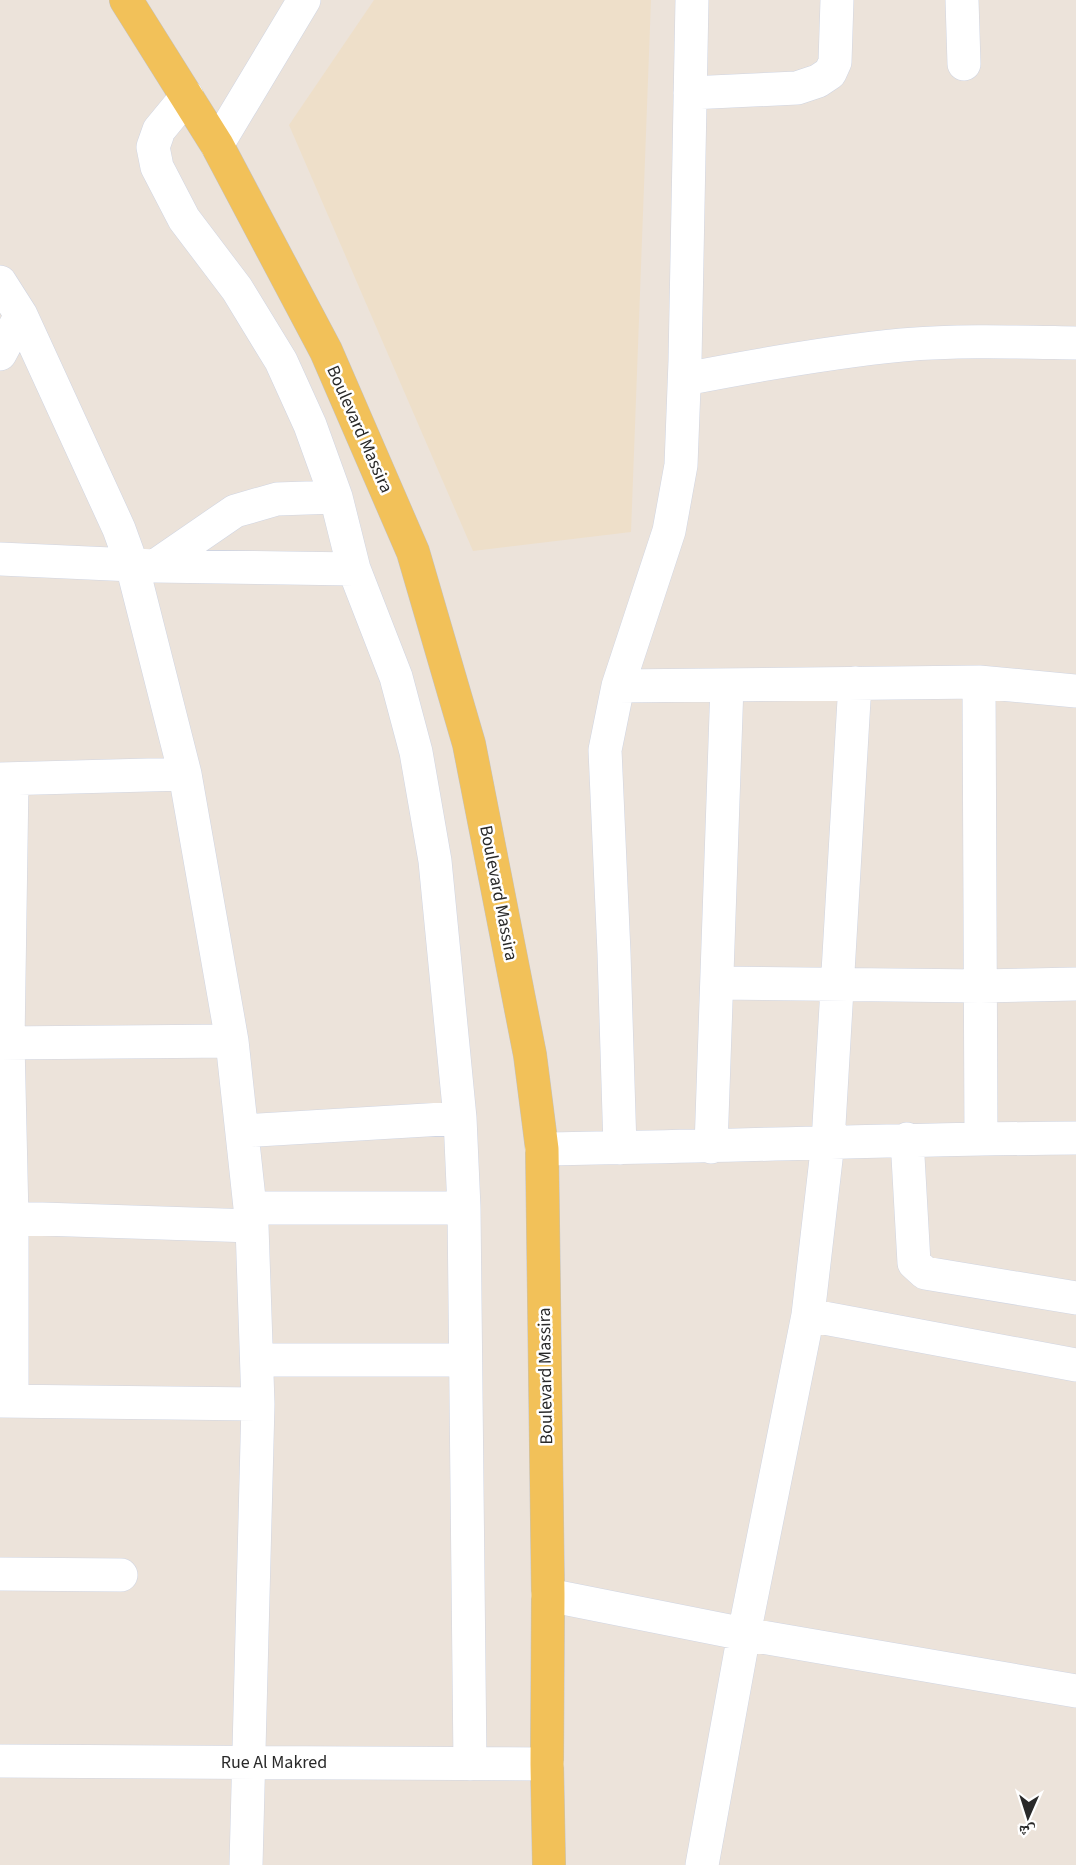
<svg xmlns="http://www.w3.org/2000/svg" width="1076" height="1865" viewBox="0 0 1076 1865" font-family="'Source Sans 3','Noto Naskh Arabic',sans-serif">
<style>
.education{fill:#eedfc9}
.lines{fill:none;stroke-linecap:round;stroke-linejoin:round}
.minor-casing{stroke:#d0d5e2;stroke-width:34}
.major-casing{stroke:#c3c3c3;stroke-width:34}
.minor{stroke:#fff;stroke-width:33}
.major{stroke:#f2c159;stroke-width:33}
.labels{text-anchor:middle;stroke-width:5;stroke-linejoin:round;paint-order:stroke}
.street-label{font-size:18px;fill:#292929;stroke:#fff}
</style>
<rect width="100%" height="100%" fill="#ece3da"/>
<!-- education -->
<path class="education" d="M374,0h277l-20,532 -158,19 -184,-426z"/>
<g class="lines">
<!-- minor casing -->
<g class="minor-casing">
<path id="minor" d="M962,0l2,64
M690,93l107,-5 21,-7 12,-8 5,-11 2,-62
M187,96l-28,34 -6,17 4,20 27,52 53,70 44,72 29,64 26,72 18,72 42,108 20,75 19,109 25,257 4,90 6,556
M217,145l87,-145
M0,282l21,33 98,214 13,36 53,209 47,267 20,185 6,178 -12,461
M0,354l21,-39
M685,379c72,-14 144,-27 217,-34 58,-5 116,-3 174,-2
M0,559l155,7 199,3
M155,566l80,-55 42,-12 59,-2
M979,682l2,457
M618,686l361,-4 97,9
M0,779l185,-5
M12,780l-4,263 4,175v183
M718,983l262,3 96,-2
M0,1043l232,-2
M242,1131l218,-13
M907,1139l7,124 11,10 151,25
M711,1147l16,-462
M620,1148l-6,-195 -9,-203 13,-64 51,-155 12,-66 4,-104 7,-361
M542,1149c178,-2 356,-10 534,-11
M250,1208h214
M12,1218l240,8
M808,1315l268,50
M257,1360h208
M0,1401l258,3
M0,1574l121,1
M548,1595l196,39 332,57
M0,1761l547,3
M702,1865l42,-231 64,-319 20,-173 27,-459"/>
</g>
<!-- major casing -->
<g class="major-casing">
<path id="major" d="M126,0l91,145 109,206 87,201 56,192 61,311 12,94 6,446 -1,169 2,101"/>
</g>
<!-- minor -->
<use href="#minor" class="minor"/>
<!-- major -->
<use href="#major" class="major"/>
</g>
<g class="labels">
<!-- street labels -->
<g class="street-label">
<text transform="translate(360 429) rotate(66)" y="6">Boulevard Massira</text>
<text transform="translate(499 893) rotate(79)" y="6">Boulevard Massira</text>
<text transform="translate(545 1376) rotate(-91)" y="6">Boulevard Massira</text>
<text x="274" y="1768">Rue Al Makred</text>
</g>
</g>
<!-- north arrow -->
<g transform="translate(1028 1817) rotate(183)" stroke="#ffffff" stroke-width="4.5" paint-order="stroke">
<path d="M0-4.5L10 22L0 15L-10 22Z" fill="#292929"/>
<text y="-9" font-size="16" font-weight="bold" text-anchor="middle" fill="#292929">ش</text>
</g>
</svg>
